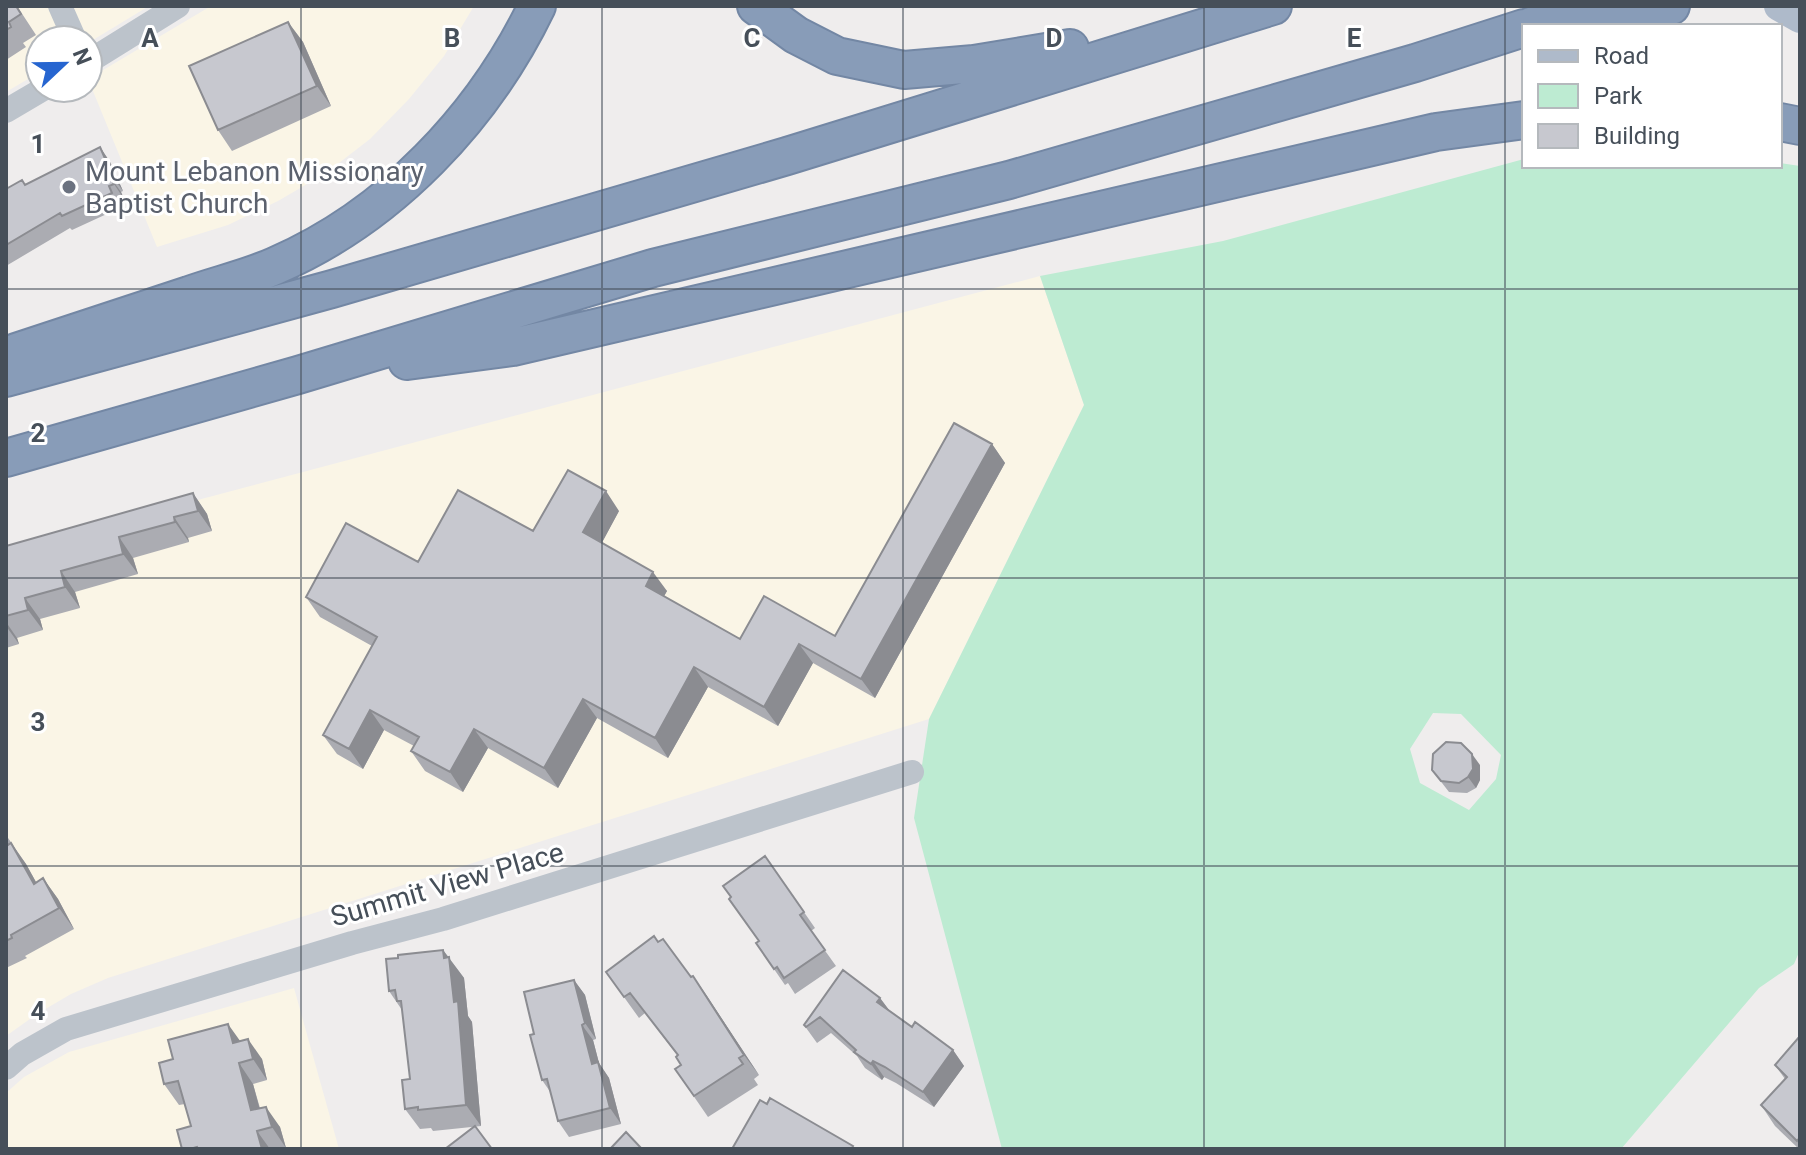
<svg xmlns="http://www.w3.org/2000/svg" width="1806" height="1155" viewBox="0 0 1806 1155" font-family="Roboto,sans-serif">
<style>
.commercial{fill:#faf5e6}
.green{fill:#bdebd2;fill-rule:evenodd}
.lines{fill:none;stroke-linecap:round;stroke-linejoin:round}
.highway-casing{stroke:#7387a4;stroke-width:40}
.minor{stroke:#bcc3cb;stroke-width:24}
.major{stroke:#aebaca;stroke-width:30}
.highway{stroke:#889cb8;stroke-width:36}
.wall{fill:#abacb2}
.shaded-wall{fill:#8b8c91}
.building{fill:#c7c8cf;stroke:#8b8c91;stroke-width:2}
.grid{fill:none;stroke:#464f59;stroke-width:2;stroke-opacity:0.55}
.worship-dot{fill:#6b7280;stroke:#fff;stroke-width:3}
.labels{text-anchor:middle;stroke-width:6;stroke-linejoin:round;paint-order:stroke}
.worship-label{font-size:28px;fill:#5b616d;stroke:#fff;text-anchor:start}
.street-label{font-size:28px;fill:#464f59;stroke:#fff}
.grid-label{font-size:26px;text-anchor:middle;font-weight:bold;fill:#464f59;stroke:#fff;stroke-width:6;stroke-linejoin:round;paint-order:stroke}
</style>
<rect width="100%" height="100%" fill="#efeded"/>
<!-- commercial -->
<path class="commercial" d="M6,6h143l-61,37v-3h-48v32l-34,20z
M211,6h263l-30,50 -35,43 -39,40 -44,34 -48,28 -50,24 -71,22 -69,-168z
M1040,276l44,129 -155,314 -821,259 -37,16 -34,20 -31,22v-485z
M294,988l45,161h-333v-56l18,-16 45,-25z"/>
<!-- green -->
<path class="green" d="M1524,159v7h256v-3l20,3v784l-6,14 -35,24 -138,161h-619l-88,-331 15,-99 155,-314 -44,-129 183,-35zM1433,713l28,1 40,41 -5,24 -27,31 -49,-27 -10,-34z"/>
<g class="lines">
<!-- highway casing -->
<g class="highway-casing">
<path id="highway" d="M756,6l40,29 41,21 67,14 70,-6 96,-16
M1531,26l63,-20
M1583,26l88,-20
M1780,122l20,4
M16,352c57,-19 115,-38 173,-57 28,-10 59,-17 86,-29 115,-50 208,-148 262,-260
M407,361l106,-14 923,-215 88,-12
M6,378l326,-89 455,-133 486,-150
M6,458l292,-83 355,-107 356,-88 406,-117 109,-35"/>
</g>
<!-- minor -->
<path class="minor" d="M60,6l15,34
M88,62l90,-56
M6,111l39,-23
M6,1068l16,-14 44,-25 286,-86 91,-24 469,-147"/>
<!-- major -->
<path class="major" d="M1779,6l21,12"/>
<!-- highway -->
<use href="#highway" class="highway"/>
</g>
<!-- wall -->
<path class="wall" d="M6,6h11l19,29 -13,8 3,4 -20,13z
M288,22l15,20 28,64 -99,45 -14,-21z
M100,147l10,15 13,29 -2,1 3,7 -5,2 3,6 -50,23 -2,-2 -64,38v-77l19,-4z
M992,444l13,19 -130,235 -62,-35 -35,63 -70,-39 -40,71 -71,-40 -39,70 -70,-40 -25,44 -38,-21 -14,-20 3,-5 -30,-16 -21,39 -26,-15 -14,-19 49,-89 -52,-29 -14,-20 112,-35 115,-31 86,-20 -17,31 65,49 -3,5 76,43 95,-3z
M193,493l14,21 5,17 -24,7 1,4 -56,16 5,16 -63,18 5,16 -40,11 3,11 -26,8 2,6 -13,4v-102z
M1480,765v15l-4,8 -9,5 -18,-1 -17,-22z
M6,835l20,29 10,18 7,-4 15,21 16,30 -49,27 2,2 -21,10z
M765,856l50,72 -4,3 25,35 -41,28 -7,-11 -3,2 -29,-42 3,-2 -28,-44z
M658,942l33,35 2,-1 66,99 -5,4 4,6 -50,32 -33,-48 6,-4 -4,-10 -32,-42 -6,5 -33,-46z
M443,950l21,28 4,38 4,6 9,104 -48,5 -2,-3 -11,1 -15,-20 5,-30 -8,-69 -13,-19 9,-33z
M843,970l37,28 9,12 23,17 41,23 11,16 -30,41 -38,-24 -12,-6 -2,3 -17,-12 -8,-12 -26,-23 -14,10 -13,-18z
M574,980l11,15 11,44 -3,1 6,23 10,15 12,46 -52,13 -11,-16 -7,-28 -9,-13 -8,-46z
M1800,1036v113h-1l-24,-23 -14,-21 24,-26 -10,-14z
M240,1041l22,18 5,21 -14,4 7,24 20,19 6,21 -6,1h-98l9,-23 -6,-22 -6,1 -15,-21z"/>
<!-- shaded-wall -->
<path class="shaded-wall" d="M288,22l15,20 28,64 -14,-20z
M100,147l10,15 13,29 -10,-14z
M111,178l10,14 3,7 -10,-15z
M992,444l13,19 -130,235 -14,-19z
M606,491l13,20 -22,41 -14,-20z
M193,493l14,21 5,17 -14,-20z
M174,517l14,21 1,4 -14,-20z
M119,537l14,21 5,16 -15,-20z
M61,571l14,21 5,16 -15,-21z
M653,572l14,19 -8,14 -13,-19z
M25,598l15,21 3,11 -15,-20z
M6,622l11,16 2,6 -13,-18z
M799,644l14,19 -35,63 -14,-19z
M694,667l14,20 -40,71 -13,-20z
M583,699l14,19 -39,70 -14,-20z
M370,710l14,20 -21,39 -14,-20z
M474,729l14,19 -25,44 -13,-20z
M1472,754l8,11v15l-4,8 -8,-11z
M11,843l15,21 22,40 -14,-20z
M43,878l15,21 16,30 -15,-21z
M443,950l21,28 4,38 4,6 9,104 -15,-21 -12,-103z
M693,976l14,20 52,79 -15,-20z
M574,980l11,15 11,44 -11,-16z
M880,998l12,16 -15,-12z
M228,1024l15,21 -10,-2z
M582,1025l11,15 6,23 10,15 12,46 -11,-16 -18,-44z
M248,1039l14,20 5,21 -14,-21z
M953,1050l11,16 -30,41 -11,-15z
M873,1061l11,16 -2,3 -11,-16z
M239,1063l14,21 12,45 -14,-19z
M266,1107l14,20 6,21 -14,-21z
M257,1131l13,18h-8z"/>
<!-- building -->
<path class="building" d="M6,6h10l5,8 -12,8 2,5 -5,3z
M288,22l29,64 -99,44 -29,-64z
M100,147l13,30 -2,1 3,6 -5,2 3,7 -50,23 -2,-3 -54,32v-56l16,-9 3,5z
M954,423l38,21 -131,235 -62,-35 -35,63 -70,-40 -39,71 -72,-39 -39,69 -70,-39 -24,43 -39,-21 8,-14 -49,-27 -21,39 -26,-14 54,-98 -71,-40 40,-74 72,39 40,-72 75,41 35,-61 38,21 -23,41 70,40 -7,14 94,53 24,-43 71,40z
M193,493l5,18 -24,6 1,5 -56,15 4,17 -62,17 4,16 -40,11 3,12 -22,6v-70z
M1446,742l15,1 11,11 1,15 -5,8 -9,6 -18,-2 -9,-11 1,-16z
M6,841l2,4 3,-2 23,41 9,-6 16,30 -48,27 1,3 -6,3z
M765,856l39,56 -4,3 25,35 -41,28 -7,-11 -3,2 -18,-26 3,-2 -30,-42 2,-2 -8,-11z
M654,936l4,6 5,-3 28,38 2,-1 51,79 -5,3 4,6 -49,32 -19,-27 6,-4 -5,-8 2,-2 -48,-62 -6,4 -18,-25z
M443,950l1,8 5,-1 5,45 4,-1 8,104 -48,5v-3l-13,2 -3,-29 8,-1 -9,-78h-4l-2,-11 -6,1 -3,-32 12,-1v-3z
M843,970l37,28 -3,4 35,25 3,-5 38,28 -30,42 -38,-25 -12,-6 -2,3 -17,-12 2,-2 -36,-33 -14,10 -2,-2z
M574,980l11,43 -3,2 10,39 6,-2 12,46 -52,13 -11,-42 -5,1 -12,-45 4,-1 -10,-42z
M228,1024l5,19 15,-4 5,20 -14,4 12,47 15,-3 6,20 -15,4 5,18h-64l-1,-2 -7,2h-8l-5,-19 14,-4 -13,-45 -14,3 -5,-21 14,-4 -5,-19z
M1800,1036v101l-3,4 -36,-36 26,-28 -12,-12z
M770,1098l83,48 -2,3h-119l28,-49 7,4z
M475,1126l17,23h-47z
M626,1132l16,17h-32z"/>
<!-- grid -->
<path class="grid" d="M301,6v1143M602,6v1143M903,6v1143M1204,6v1143M1505,6v1143M6,289h1794M6,578h1794M6,866h1794"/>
<!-- markers -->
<circle class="worship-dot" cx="69" cy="187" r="8"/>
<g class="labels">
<!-- worship labels -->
<g class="worship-label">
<text x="85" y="181">Mount Lebanon Missionary<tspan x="85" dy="32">Baptist Church</tspan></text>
</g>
<!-- street labels -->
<g class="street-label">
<text transform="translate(447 884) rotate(-16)" y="10">Summit View Place</text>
</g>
</g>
<g class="grid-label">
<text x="150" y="47">A</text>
<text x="452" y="47">B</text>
<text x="752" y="47">C</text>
<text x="1054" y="47">D</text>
<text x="1354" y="47">E</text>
<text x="38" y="153">1</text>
<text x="38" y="442">2</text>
<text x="38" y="731">3</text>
<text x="38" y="1020">4</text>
</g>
<!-- border -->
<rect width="1806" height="1155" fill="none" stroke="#464f59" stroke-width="16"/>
<!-- legend -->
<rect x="1522" y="24" width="260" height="144" fill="#ffffff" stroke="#b5b9bd" stroke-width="2"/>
<rect x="1538" y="50" width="40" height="12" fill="#aebaca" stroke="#b5b9bd" stroke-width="2"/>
<text x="1594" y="64" font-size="24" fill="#464f59">Road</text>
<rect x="1538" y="84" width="40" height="24" fill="#bdebd2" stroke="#b5b9bd" stroke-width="2"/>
<text x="1594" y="104" font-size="24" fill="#464f59">Park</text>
<rect x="1538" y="124" width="40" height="24" fill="#c7c8cf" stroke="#b5b9bd" stroke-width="2"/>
<text x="1594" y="144" font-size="24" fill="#464f59">Building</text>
<!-- north arrow -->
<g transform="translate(64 64) rotate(68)"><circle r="38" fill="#ffffff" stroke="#b5b9bd" stroke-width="2"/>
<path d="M0-6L14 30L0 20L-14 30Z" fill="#2665d0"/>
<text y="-12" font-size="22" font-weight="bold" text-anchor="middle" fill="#464f59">N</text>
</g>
</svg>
